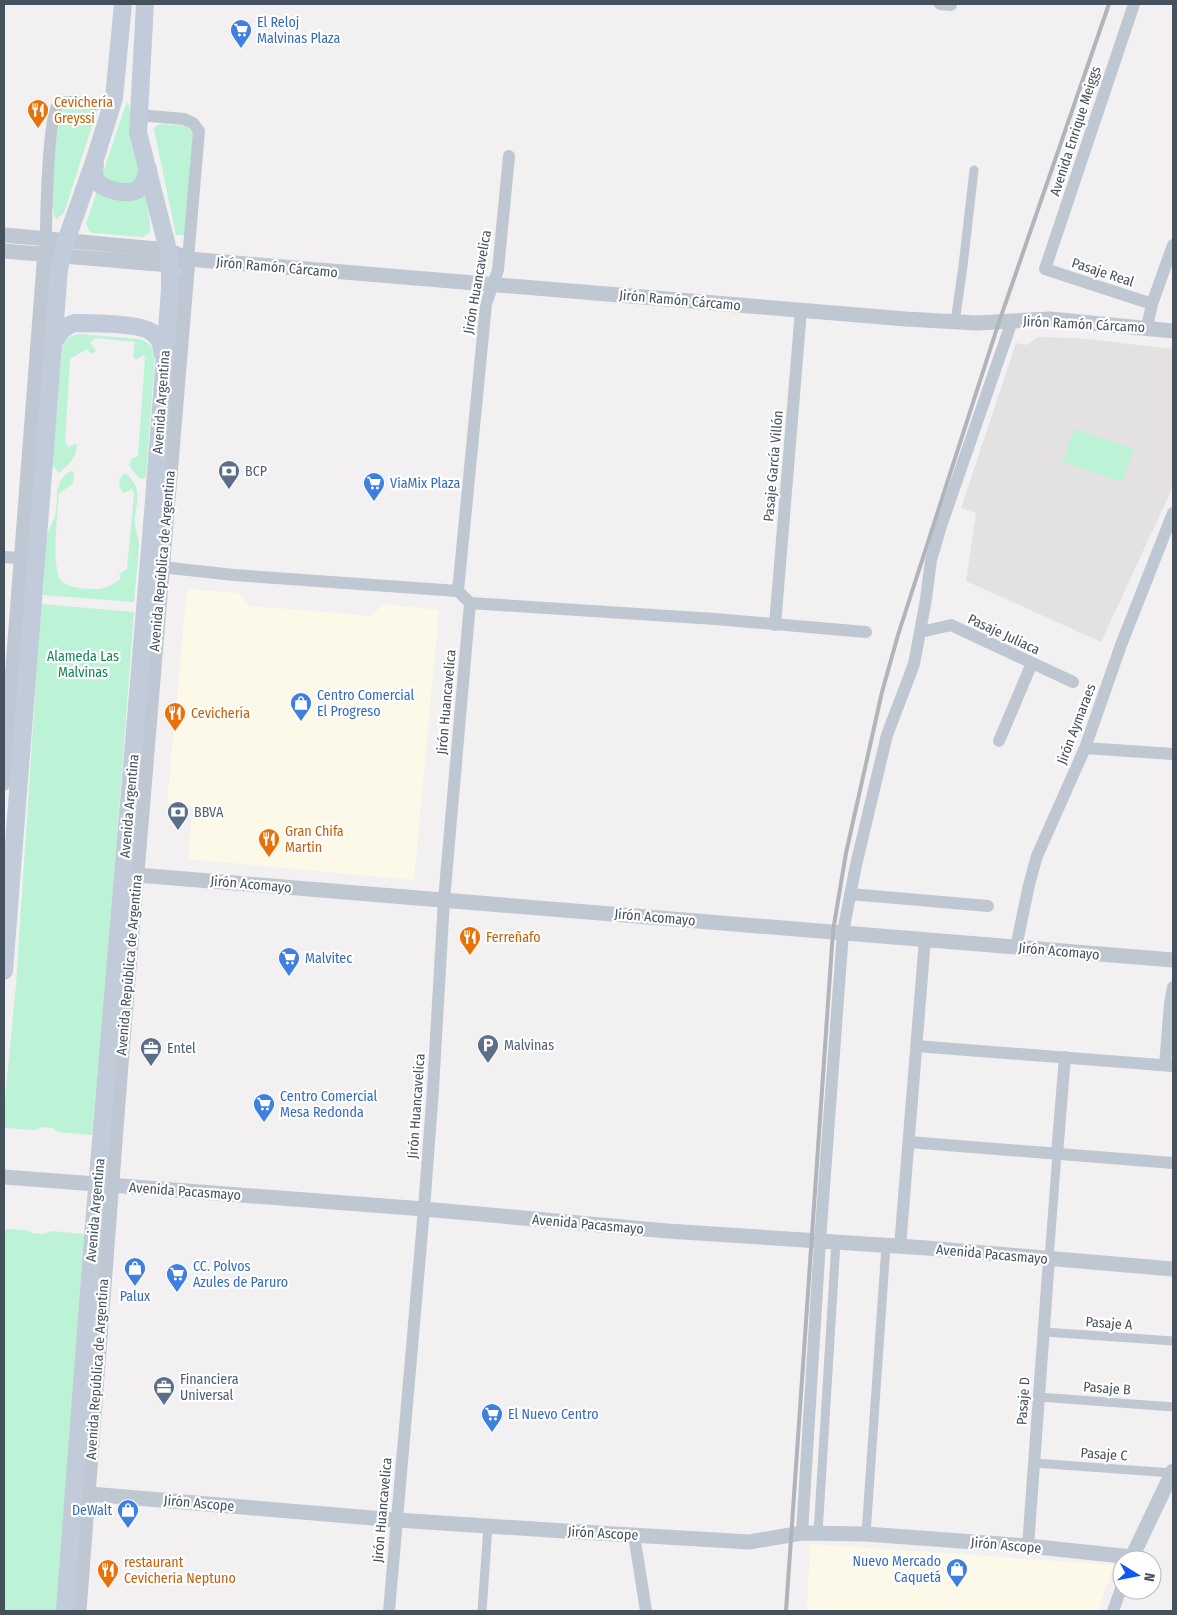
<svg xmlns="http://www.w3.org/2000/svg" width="1177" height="1615" viewBox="0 0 1177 1615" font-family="'Fira Sans Condensed',sans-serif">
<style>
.commercial{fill:#fdf9e9}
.education{fill:#e3e1e1}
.green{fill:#bcf2d6}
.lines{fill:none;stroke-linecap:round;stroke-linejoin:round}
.pedestrian{stroke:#bfc8d2;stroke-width:9}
.minor{stroke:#bfc8d2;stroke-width:12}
.tertiary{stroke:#bfc8d2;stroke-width:15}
.secondary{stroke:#c1cbda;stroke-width:18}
.rail{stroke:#b1b4ba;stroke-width:4}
.labels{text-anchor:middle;stroke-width:4.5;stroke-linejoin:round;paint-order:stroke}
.shop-label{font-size:14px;fill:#366cbe;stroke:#fff;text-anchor:start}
.food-label{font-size:14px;fill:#c56008;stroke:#fff;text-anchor:start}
.street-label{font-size:14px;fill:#46515e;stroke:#fff}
.service-label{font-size:14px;fill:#4e5e75;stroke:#fff;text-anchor:start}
.park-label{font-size:14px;fill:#118557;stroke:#fff}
</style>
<rect width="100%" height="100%" fill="#f2f0f0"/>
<!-- commercial -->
<path class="commercial" d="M187,589l52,4 11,13 121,10 12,-12 56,6 -25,270 -226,-21 5,-53 -26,-3z
M810,1544l304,21 -16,46h-291z"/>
<!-- education -->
<path class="education" d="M1038,337l40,1 95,11v131l-2,11 -70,151 -135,-61 10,-68 -15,-5 55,-165 10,2z"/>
<!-- green -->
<path class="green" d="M127,101c6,12 3,28 6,42 3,20 21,74 16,90l-6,4 -49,-4 -5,-2 -3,-7z
M60,107l37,3 -33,103 -7,6 -3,-3 -3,-23z
M160,124l26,2 7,7 -7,102h-10l-22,-106 2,-3z
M80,334l58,5c10,2 14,7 17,16l-9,121 -2,3 -5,-1 -10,-13 2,-6 7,-3 7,-97 -2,-4 -7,5 -3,-3 2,-15 -39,-4 -6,4 6,9 -5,3 -4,-5 -17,10 -5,83 3,5 7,-3 2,1c-2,15 -7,18 -18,28l-7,-8 10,-115c2,-11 7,-14 18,-16z
M1074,429l60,20 -12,33 -59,-20z
M71,471l3,1 -1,12 -14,9c-1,18 -9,77 3,89 5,4 12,5 18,6 20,2 24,2 41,-9l-2,-5 8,-5 7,-75 -2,-5 -8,4 -5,-6 1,-9 5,-5c20,16 10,29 10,49 0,9 4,16 4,25l-5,55 -91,-7c2,-21 1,-42 5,-62 1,-6 6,-11 7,-17 4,-17 -2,-36 16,-45z
M41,604l93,8 -29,380 -13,143 -34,-3 -6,-4 -10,-1 -7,3 -31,-2v-19l12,-124z
M4,1229l22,1 6,3 12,1 8,-3 32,3 -27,377h-53z"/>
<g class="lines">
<!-- pedestrian -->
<path class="pedestrian" d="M955,322l8,-56 11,-96
M1049,1259l8,-105
M1044,1332l129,9
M1039,1397l134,10
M1034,1463l138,10
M818,1533l18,-291
M866,1534l20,-288
M482,1611l6,-85"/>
<!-- minor -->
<path class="minor" d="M940,4l11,1
M1134,4l-89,265 107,35
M138,115l46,4 9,4 6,8 -11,128
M46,239c0,-18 2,-126 12,-134 6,-6 29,-1 38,-1 6,0 12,-3 18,-6
M1147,327l5,-23 21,-59
M4,557l27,2
M161,567l73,8 224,16 12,12 245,16 151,13
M458,591l28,-287 12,-34 11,-114
M775,625l26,-315
M921,632l30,-7 122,57
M999,741l33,-78
M1085,748l88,6
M850,894l138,12
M1016,947l13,-62 8,-29 48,-108 36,-103 52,-132
M916,1046l257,20
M1165,1065l5,-62 3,-16
M909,1142l264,21
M1057,1154l8,-97
M900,1247l25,-308
M802,1533l18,-292 23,-309 13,-67 31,-130 27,-71 12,-65 5,-39 10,-34 71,-205
M634,1535l12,76
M1028,1546l21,-287
M389,1611l35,-402 9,-120 11,-189 26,-297
M1113,1611l9,-25"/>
<!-- tertiary -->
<path class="tertiary" d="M4,235l164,15 20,9 718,60 71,4 73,-4 123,12
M4,251l166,14 11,-4
M4,783l42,-544
M137,875l1036,85
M4,1177l420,32 243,22 260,17 246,21
M78,1493l318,27 169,11 184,11 53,-9 64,1 162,12 104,11 41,-86
M79,1611c34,-451 69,-901 109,-1352"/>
<!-- secondary -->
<path class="secondary" d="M95,162l-1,13 3,7c9,8 32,15 43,6 5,-5 6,-12 8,-19
M52,345c7,-11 11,-19 23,-22 16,0 67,0 78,10 7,5 9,13 10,21
M4,971l55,-702 7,-28 29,-82 19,-61 9,-94
M65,1611l28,-374 60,-724 17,-223v-25l-2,-15 -30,-118 7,-128"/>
<!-- rail -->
<path class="rail" d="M786,1611l47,-680 13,-78 36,-161 16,-57 101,-313 110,-318"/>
</g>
<!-- icons -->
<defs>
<g id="supermarket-pin" transform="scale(1.125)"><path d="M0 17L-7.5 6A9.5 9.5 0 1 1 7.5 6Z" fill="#3f7fe0" stroke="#fff"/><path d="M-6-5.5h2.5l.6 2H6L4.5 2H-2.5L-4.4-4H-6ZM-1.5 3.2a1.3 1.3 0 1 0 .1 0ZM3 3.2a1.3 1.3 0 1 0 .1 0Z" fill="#fff"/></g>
<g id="restaurant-pin" transform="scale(1.125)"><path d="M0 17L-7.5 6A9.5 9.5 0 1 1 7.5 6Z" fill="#e8710a" stroke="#fff"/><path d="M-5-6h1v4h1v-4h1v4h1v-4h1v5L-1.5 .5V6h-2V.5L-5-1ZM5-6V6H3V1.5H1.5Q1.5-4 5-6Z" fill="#fff"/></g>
<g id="bank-pin" transform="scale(1.125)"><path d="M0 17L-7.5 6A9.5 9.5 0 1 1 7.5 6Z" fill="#5c6f8a" stroke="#fff"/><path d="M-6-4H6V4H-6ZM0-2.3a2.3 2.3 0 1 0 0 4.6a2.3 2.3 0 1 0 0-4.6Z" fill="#fff"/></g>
<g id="shop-pin" transform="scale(1.125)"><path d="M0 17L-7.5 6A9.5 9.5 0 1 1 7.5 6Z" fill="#3f7fe0" stroke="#fff"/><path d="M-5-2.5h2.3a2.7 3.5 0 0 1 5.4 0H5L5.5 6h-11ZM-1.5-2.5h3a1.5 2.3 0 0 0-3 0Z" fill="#fff"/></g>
<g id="parking-pin" transform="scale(1.125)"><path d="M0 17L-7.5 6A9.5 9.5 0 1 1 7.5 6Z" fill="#5c6f8a" stroke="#fff"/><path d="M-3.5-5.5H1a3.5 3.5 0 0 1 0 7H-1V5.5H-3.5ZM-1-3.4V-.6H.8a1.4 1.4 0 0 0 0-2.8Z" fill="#fff"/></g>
<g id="office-pin" transform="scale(1.125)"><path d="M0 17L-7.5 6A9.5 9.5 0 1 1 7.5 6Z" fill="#5c6f8a" stroke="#fff"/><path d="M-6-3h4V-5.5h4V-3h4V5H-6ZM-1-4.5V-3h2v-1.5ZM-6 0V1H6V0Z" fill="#fff"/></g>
</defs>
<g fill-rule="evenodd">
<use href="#supermarket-pin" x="241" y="30"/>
<use href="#restaurant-pin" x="38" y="110"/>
<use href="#bank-pin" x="229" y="471"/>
<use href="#supermarket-pin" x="374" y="483"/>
<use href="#shop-pin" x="301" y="703"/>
<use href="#restaurant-pin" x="175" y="713"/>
<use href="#bank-pin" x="178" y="812"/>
<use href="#restaurant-pin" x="269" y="839"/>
<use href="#restaurant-pin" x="470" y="937"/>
<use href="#supermarket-pin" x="289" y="958"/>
<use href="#parking-pin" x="488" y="1045"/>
<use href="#office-pin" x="151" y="1048"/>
<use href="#supermarket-pin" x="264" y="1104"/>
<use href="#shop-pin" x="135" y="1268"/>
<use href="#supermarket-pin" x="177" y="1274"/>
<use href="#office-pin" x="164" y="1387"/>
<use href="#supermarket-pin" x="492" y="1414"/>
<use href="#shop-pin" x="128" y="1510"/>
<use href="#shop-pin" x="957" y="1569"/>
<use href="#restaurant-pin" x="108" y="1570"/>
</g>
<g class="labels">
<!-- shop labels -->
<g class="shop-label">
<text x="257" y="27">El Reloj<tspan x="257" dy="16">Malvinas Plaza</tspan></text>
<text x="390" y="488">ViaMix Plaza</text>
<text x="317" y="700">Centro Comercial<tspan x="317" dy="16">El Progreso</tspan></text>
<text x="305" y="963">Malvitec</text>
<text x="280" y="1101">Centro Comercial<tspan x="280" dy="16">Mesa Redonda</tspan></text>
<text x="193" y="1271">CC. Polvos<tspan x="193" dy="16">Azules de Paruro</tspan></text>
<text x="135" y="1301" text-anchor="middle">Palux</text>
<text x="508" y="1419">El Nuevo Centro</text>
<text x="112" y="1515" text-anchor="end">DeWalt</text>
<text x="941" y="1566" text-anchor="end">Nuevo Mercado<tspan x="941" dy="16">Caquetá</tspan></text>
</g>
<!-- food labels -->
<g class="food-label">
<text x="54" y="107">Cevichería<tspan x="54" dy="16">Greyssi</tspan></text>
<text x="191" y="718">Cevichería</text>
<text x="285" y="836">Gran Chifa<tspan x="285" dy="16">Martin</tspan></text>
<text x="486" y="942">Ferreñafo</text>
<text x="124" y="1567">restaurant<tspan x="124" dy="16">Cevicheria Neptuno</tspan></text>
</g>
<!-- street labels -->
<g class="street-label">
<text transform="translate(1075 131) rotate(-72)" y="5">Avenida Enrique Meiggs</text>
<text transform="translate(277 267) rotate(5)" y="5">Jirón Ramón Cárcamo</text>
<text transform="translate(1103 272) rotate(18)" y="5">Pasaje Real</text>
<text transform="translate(477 282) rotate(-80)" y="5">Jirón Huancavelica</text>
<text transform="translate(680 300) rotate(5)" y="5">Jirón Ramón Cárcamo</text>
<text transform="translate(1084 324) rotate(3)" y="5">Jirón Ramón Cárcamo</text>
<text transform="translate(161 402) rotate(-86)" y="5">Avenida Argentina</text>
<text transform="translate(773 466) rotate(-85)" y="5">Pasaje García Villón</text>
<text transform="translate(162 561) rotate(-85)" y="5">Avenida República de Argentina</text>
<text transform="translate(1004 634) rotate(25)" y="5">Pasaje Juliaca</text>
<text transform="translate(446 702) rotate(-85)" y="5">Jirón Huancavelica</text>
<text transform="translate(1076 724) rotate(-69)" y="5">Jirón Aymaraes</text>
<text transform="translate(129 806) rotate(-85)" y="5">Avenida Argentina</text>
<text transform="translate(251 884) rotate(5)" y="5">Jirón Acomayo</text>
<text transform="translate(655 917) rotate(5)" y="5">Jirón Acomayo</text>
<text transform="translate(1059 951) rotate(5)" y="5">Jirón Acomayo</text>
<text transform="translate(129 965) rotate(-85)" y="5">Avenida República de Argentina</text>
<text transform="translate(416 1106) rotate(-86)" y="5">Jirón Huancavelica</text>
<text transform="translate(185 1191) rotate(4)" y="5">Avenida Pacasmayo</text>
<text transform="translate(95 1210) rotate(-85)" y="5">Avenida Argentina</text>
<text transform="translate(588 1224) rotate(5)" y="5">Avenida Pacasmayo</text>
<text transform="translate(992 1254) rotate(5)" y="5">Avenida Pacasmayo</text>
<text transform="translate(1109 1323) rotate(4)" y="5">Pasaje A</text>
<text transform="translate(97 1369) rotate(-86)" y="5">Avenida República de Argentina</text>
<text transform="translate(1107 1388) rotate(4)" y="5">Pasaje B</text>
<text transform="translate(1023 1401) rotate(-86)" y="5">Pasaje D</text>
<text transform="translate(1104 1454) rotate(4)" y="5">Pasaje C</text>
<text transform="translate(199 1503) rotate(5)" y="5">Jirón Ascope</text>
<text transform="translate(382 1510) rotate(-85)" y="5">Jirón Huancavelica</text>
<text transform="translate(603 1533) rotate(3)" y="5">Jirón Ascope</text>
<text transform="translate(1006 1545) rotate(5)" y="5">Jirón Ascope</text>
</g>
<!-- service labels -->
<g class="service-label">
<text x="245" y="476">BCP</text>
<text x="194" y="817">BBVA</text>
<text x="504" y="1050">Malvinas</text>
<text x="167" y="1053">Entel</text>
<text x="180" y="1384">Financiera<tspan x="180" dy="16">Universal</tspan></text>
</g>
<!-- park labels -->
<g class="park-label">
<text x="83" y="661">Alameda Las<tspan x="83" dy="16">Malvinas</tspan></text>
</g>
</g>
<!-- border -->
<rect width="1177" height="1615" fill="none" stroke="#46515e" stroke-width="10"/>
<!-- north arrow -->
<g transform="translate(1137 1575) rotate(100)"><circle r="24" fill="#ffffff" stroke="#b5b9bf"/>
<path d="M0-4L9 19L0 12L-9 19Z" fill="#0e5aee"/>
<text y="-8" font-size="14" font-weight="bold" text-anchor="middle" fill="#46515e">N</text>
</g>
</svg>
